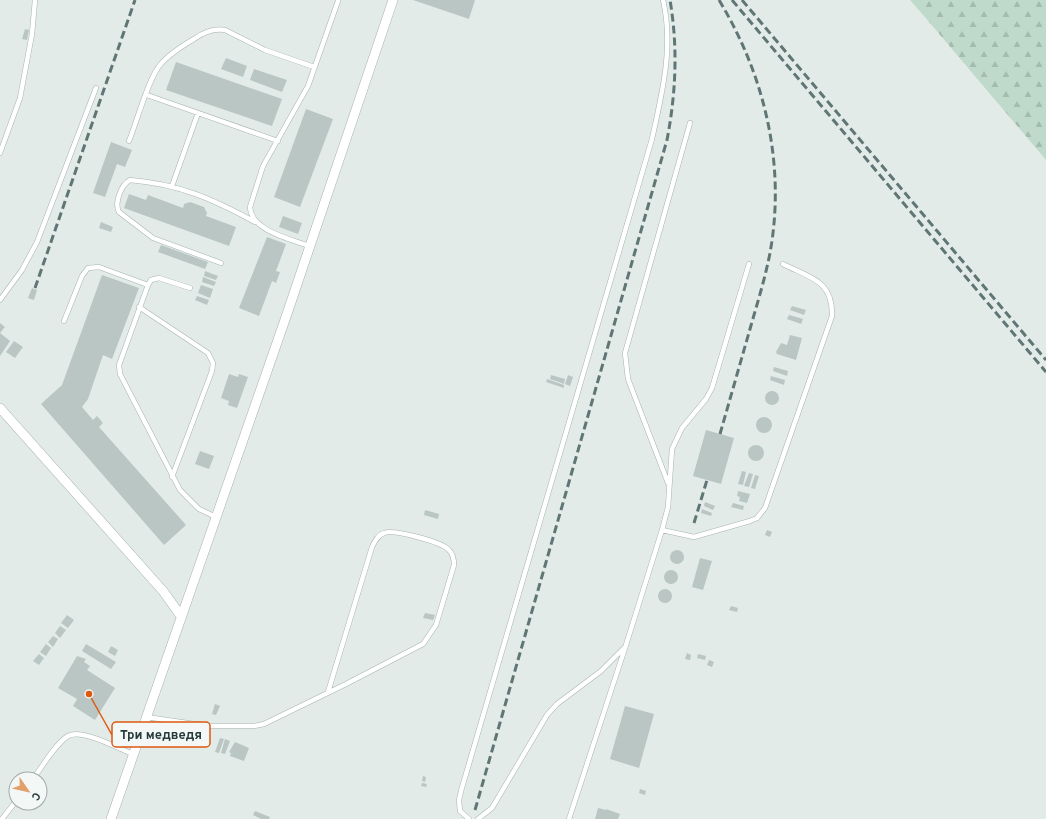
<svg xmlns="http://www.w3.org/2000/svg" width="1046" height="819" viewBox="0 0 1046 819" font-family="Overpass,sans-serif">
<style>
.forest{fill:url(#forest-firs)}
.building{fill:#b9c6c3}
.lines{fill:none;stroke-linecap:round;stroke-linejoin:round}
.lane-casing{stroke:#a6b3b1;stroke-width:5.5}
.street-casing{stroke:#a6b3b1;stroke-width:10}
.lane{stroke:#fff;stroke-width:4.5}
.street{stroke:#fff;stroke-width:9}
.rail{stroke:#5f7675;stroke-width:3;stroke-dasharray:8 4;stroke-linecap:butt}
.leader{fill:none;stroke:#de580e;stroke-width:1.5}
.callout-dot{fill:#de580e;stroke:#f3f8f7;stroke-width:1.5}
.callout{fill:#f3f8f7;stroke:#de580e;stroke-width:1.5}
.callout-label{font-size:13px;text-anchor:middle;font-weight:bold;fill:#253b39}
</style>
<defs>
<pattern id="forest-firs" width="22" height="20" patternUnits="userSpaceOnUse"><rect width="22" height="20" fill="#bfdacb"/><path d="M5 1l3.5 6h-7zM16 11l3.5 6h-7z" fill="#a4bcaf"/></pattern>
</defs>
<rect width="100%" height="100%" fill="#e3ebe9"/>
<!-- forest -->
<path class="forest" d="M910,0h136v160l-122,-144z"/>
<!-- building -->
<path class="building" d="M413,0h62l-6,19z
M25,29l4,1 -2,10 -5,-1z
M226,58l21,8 -4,11 -22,-8z
M176,62l106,37 -10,27 -106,-36z
M254,69l33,11 -5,12 -32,-12z
M306,109l27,10 -33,88 -26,-10z
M111,142l21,8 -7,17 -8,-3 -12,33 -12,-4z
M129,194l17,6 2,-5 35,13 1,-4 6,-2 14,5 3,6 -1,3 30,11 -7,19 -105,-38z
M283,216l19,7 -4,11 -19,-7z
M101,222l12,5 -2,5 -12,-4z
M267,237l19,7 -10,27 4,1 -4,11 -4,-2 -13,35 -20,-8z
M161,245l47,17 -3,7 -47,-17z
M205,271l13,5 -2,4 -12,-4z
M102,275l37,13 -27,71 -9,-4 -15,44 -6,8 11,13 4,-4 6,7 -4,4 87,98 -22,20 -123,-141 21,-19z
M203,277l13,5 -2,4 -12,-4z
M201,285l12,4 -3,9 -12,-5z
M32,288l5,2 -3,10 -6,-2z
M197,296l12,4 -2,5 -12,-5z
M792,306l14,4 -2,5 -14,-5z
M789,315l14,4 -2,5 -14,-5z
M0,323l5,4 -5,6 10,8 -10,15z
M790,335l12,3 -6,22 -19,-6 -1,-2 5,-9 6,2z
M14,341l9,6 -8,11 -9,-6z
M774,367l14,4 -1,5 -14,-5z
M229,374l9,3 1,-3 9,3 -11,31 -9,-3 1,-4 -8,-3z
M551,375l14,4 -1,5 -14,-5z
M568,375l5,2 -3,9 -5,-2z
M771,376l14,4 -1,5 -14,-5z
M547,379l17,6v3l-18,-6z
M765 398a7 7 0 1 1 14 0a7 7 0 1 1-14 0Z
M756 425a8 8 0 1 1 16 0a8 8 0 1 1-16 0Z
M706,430l28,8 -13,46 -28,-8z
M748 453a8 8 0 1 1 16 0a8 8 0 1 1-16 0Z
M200,451l14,5 -5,13 -14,-5z
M742,471l4,1 -3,13 -5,-1z
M749,473l4,1 -4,13 -5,-1z
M755,475l4,1 -4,13 -4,-1z
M738,491l12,3 -3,9 -8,-2 1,-4 -3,-1z
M705,502l10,4 -2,4 -9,-4z
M733,503l11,3 -1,4 -12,-3z
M702,509l10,4 -1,3 -10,-3z
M425,510l14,4 -1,5 -14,-4z
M767,530l5,2 -2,5 -5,-2z
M670 557a7 7 0 1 1 14 0a7 7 0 1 1-14 0Z
M700,558l12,3 -9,29 -11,-3z
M664 577a7 7 0 1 1 14 0a7 7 0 1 1-14 0Z
M658 596a7 7 0 1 1 14 0a7 7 0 1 1-14 0Z
M731,606l7,2 -1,4 -8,-2z
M425,613l10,2 -2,5 -10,-2z
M67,615l7,5 -6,8 -7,-5z
M60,626l6,4 -6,8 -5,-5z
M53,636l5,3 -5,8 -5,-5z
M46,644l5,4 -5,8 -6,-4z
M86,644l30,18 -5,7 -29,-18z
M111,646l7,4 -3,6 -7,-4z
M687,653l4,2 -1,5 -5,-1z
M39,654l5,4 -5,7 -6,-4z
M698,654l8,2 -1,4 -8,-2z
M77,656l9,3 -2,3 6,4 -3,4 28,18 -20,32 -22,-14 4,-7 -19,-11z
M709,660l5,2 -2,5 -5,-2z
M215,704l5,2 -4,9 -4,-1z
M625,706l29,8 -15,54 -29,-9z
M220,738l4,1 -5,14 -4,-1z
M225,739l5,2 -5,13 -4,-1z
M235,742l14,6 -5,13 -14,-5 1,-3 -2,-1z
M423,776l3,1 -1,5 -3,-1z
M422,783l5,1 -1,3 -5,-1z
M640,789l6,2 -1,4 -6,-2z
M598,808l8,2v-1l14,5 -2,5h-23z
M255,811l15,6 -1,2h-8l-8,-4z"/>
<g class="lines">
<!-- lane casing -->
<g class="lane-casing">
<path id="lane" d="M147,95l131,46
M129,141c7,-17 20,-64 31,-76 9,-11 22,-19 34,-26 10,-7 20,-11 31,-9l40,20 49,17
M0,153l20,-55 12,-64 3,-34
M172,186l26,-73
M309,246c-18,-7 -58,-15 -59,-39l13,-41 45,-80 30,-85
M221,263l-68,-25 -34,-26c-5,-9 2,-27 11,-32 49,4 83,19 125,42
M190,288l-31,-10 -8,2 -3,5 -29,80 1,9 60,116 19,19 17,8
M0,300l22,-30 15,-28 59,-154
M139,307l69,46 5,10 -1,8 -40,106
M64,321l18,-45 6,-8 11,-1 49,18
M668,483l-40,-104 -3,-26 65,-230
M662,530l32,7 56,-16 7,-3 8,-10 67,-192c1,-36 -22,-38 -49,-52
M146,717l62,9h46l10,-2 82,-40 77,-40 13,-19 18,-60c0,-6 -1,-11 -5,-15 -7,-8 -55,-21 -65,-17 -6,2 -9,8 -12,14l-44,145
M33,779c9,-12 23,-36 35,-43 14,-8 51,13 65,18
M2,819l14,-18
M469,819l-9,-8 -1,-11 2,-9 191,-652c10,-46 22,-92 11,-139
M478,819l14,-11 55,-93 10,-11 44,-33 24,-24
M569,819l57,-174 36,-115 6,-23 4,-58 10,-21 24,-29 6,-11 37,-124"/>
</g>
<!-- street casing -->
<g class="street-casing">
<path id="street" d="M0,408l163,183 18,25
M111,819l177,-508 105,-311"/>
</g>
<!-- lane -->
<use href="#lane" class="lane"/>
<!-- street -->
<use href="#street" class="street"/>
<!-- rail -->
<path class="rail" d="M719,0c46,76 67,165 51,253 -5,26 -13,51 -20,76 -10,35 -20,70 -30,105
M732,0l314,372
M742,0l304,360
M35,288l100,-288
M694,523l13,-43
M475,810l192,-670c9,-47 11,-93 3,-140"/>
</g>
<!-- callouts -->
<path class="leader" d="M89 694L112 735"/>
<circle class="callout-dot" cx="89" cy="694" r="4"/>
<rect class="callout" x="112" y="722" width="98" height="25" rx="4"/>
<g class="callout-label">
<text x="161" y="739">Три медведя</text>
</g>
<!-- north arrow -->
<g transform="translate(28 791) rotate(124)"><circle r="19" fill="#f3f8f7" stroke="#a1acab"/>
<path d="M0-3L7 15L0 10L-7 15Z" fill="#e39f6a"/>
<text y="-6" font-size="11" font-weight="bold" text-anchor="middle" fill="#253b39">С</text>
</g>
</svg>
